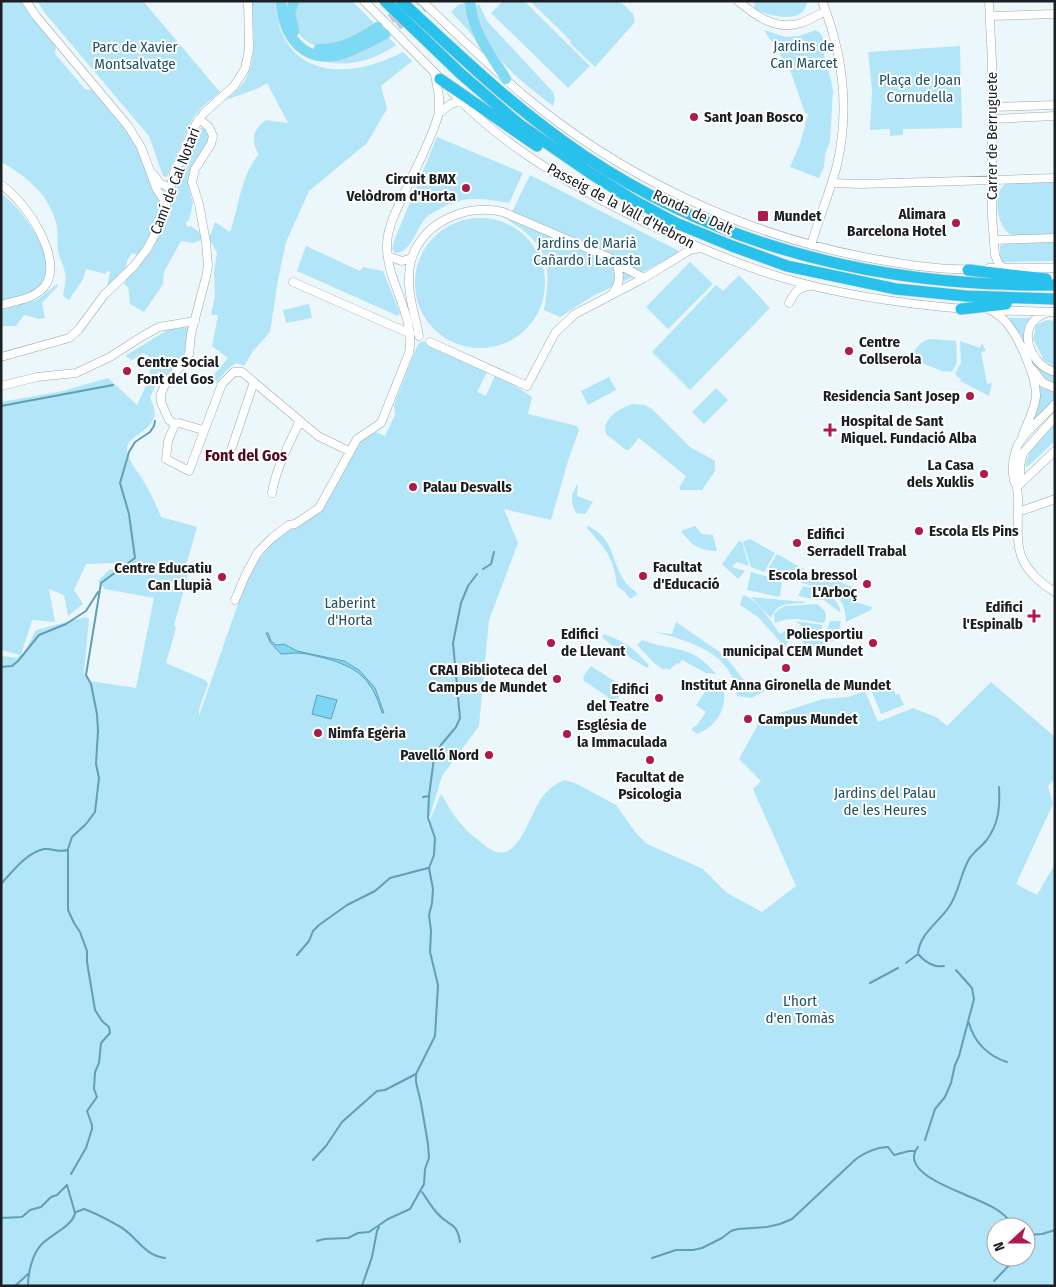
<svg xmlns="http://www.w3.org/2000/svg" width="1056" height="1287" viewBox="0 0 1056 1287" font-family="'Fira Sans Condensed',sans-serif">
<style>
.green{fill:#b2e5f7;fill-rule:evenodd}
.water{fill:#7ed6f5;stroke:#609fb5}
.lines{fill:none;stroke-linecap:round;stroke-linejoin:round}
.stream{stroke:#609fb5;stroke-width:2}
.major-tunnel{stroke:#c1cccf;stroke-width:10;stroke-dasharray:10 5;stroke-linecap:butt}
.minor-casing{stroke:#9ea9ad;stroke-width:9}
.major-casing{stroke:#d1d2d3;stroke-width:11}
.highway-casing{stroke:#d1d2d3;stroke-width:12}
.minor{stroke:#fff;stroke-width:8}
.major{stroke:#7edaf4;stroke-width:10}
.highway{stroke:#28c1ec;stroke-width:11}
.poi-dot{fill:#ad1b4a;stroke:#fff;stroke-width:2}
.labels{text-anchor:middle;stroke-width:4;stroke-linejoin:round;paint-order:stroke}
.park-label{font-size:15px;fill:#215363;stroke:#fff}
.poi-label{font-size:15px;font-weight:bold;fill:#1b1f21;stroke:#fff;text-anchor:start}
.street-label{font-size:15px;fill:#1b1f21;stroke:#fff}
.neighbourhood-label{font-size:16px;font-weight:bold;fill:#500b1f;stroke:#fff}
</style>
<rect width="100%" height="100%" fill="#ebf7fb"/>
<!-- green -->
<path class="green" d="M1,1h20l9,15 26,31 -1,7 30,35 7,1 37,45 8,14 24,57c0,18 -13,35 -23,49l-6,-2 -5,8 -1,11 -20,19 4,-19 -4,-1v3l-20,-5 -3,10 -14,21 -6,-4c1,-8 4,-16 2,-23 -1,-8 -6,-15 -7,-23 -1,-7 0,-15 -1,-23 -6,-31 -29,-50 -56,-65z
M37,1h106l77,91 -19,16 -8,10 -26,59 -4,-1 -14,-40 -105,-124z
M252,1h23c5,77 71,81 128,51l9,9 -31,25 6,23 -20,34 -58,48 -23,51 -8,38 -8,52 -17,19 -9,15 -8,-3 -9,7 -11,13 -4,-6 16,-19 -16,-12 6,-31h-7l4,-18 -1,-25 3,-19 -8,-15 6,-16 15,10c8,-21 12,-62 29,-77 -9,-15 -6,-25 7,-35l22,3 -21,-40 -10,6 -32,11c5,-4 10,-8 15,-13 20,-22 12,-59 12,-86z
M296,1h56l23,23 -23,14 -32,9c-21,-5 -33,-26 -24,-46z
M503,1h21l66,65 -22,22 -77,-75z
M530,1h90l13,13 2,8 -40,45 -25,-24 1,-2z
M755,1h52c-2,25 -39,15 -53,8z
M468,2l13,45 -13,-17 -17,-18 7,-7z
M479,4l8,17 66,71 2,7 -2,7c-37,-29 -68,-51 -78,-99z
M764,30l22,7 13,-1 17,-6 5,4 5,12 -2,10 7,24 2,11 -3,50 -5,14 -1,12 -5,11 -29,-11 10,-23 8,-30 -3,-1 -15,-43z
M387,36l9,9c-24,17 -53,24 -81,14z
M960,46l2,82 -59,1v6l-13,1v-7l-20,1 2,-40 -4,-38z
M201,128l5,1 5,8 -18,29 -3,9 -1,13 4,15 -4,17 -3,2 1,5 4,-1 11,8 2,5 -11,4 -12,-2 -17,31 -1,12 -19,28 -14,-8 -2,-17 -4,-3 49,-91 4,-19 19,-43z
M437,137l86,36 -14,30c-25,-5 -48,-8 -71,7 -4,2 -10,5 -13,9 -9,10 -13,32 -29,34l-4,-4 2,-8z
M530,175l151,77 -40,21 -48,23 -33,21 -16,-7c8,-46 5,-64 -36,-90z
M1055,182v53c-13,1 -31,4 -43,0 -16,-6 -21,-47 -4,-52z
M1,193c20,15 61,67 39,92 -9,10 -26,12 -39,16z
M415 283a65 65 0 1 1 130 0a65 65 0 1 1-130 0Z
M1055,242v19l-50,1h-3l-2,-6v-10l4,-2z
M306,246l54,25 3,-4 20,4 17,42 -2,3 -101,-45z
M690,262l23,22 -45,45 -22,-22z
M739,275l31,33 -80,82 -38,-38 64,-67 7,6z
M57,284l1,2 -16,17 3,15 -6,1 -15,-4 -8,11h-15v-16l36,-10z
M309,304l3,14 -26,5 -3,-13z
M1007,318h26l-5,29 27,27v12c-27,-12 -29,-49 -48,-68z
M1047,320l8,1v46l-11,-7 -11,-21 3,-14z
M188,327l-3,25 -13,18 -16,14 -6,14c19,33 -26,34 -23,53 2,12 12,21 17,31 7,11 12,23 17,35l36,10 -13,46 4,2 -14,50 2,3 -10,35 39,17 3,4 -9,25v7l51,-147 33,-37 36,-22 39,-69 18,-9 9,4 10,-21 -1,-10 23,-59 5,-5 66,29 -11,22 9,4 9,-21 16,8 21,14 -4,17 49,12 2,4 -11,31 -17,59 -47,-11 14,34 -29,77 -10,106 -37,50 -16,53 15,-35c7,11 13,23 22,32 5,7 13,12 20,18 34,30 44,-27 60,-48 6,-7 13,-13 22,-16l12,4 39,21 20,28 11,11 56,25 24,24 35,19 34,-26 -43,-97 8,-8 -22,-22 22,-40 62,-20 25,-2 17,-6 13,31 35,-14 23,9 11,9 44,-44 64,55v41l-7,8 5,18 -37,80 21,11 18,-31v422h-1054v-630l17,2 2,-3 -19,-5v-248l62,-11 45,-13 29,27c7,-14 16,-32 13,-48l-7,-4 -11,7 -7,-4 44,-27zM113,563l12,11 -15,-5 -12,12 7,8 49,9 -18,90 -46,-7 -6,-8 5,-54 -3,-2 -50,13 -13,25h-2l11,-35 23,2 -6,-33 15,6 4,21 15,-12 -9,-14 12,-26zM996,1227h30v30h-30z
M932,339l24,2 1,21 -5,10 -7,-1 -1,1 -29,-12 -3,-5c6,-9 9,-15 20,-16z
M960,341l20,7 2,-5 4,8 -5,1 6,32 5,-1 -3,13 -29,-15 1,-2 -3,-2 -3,-4 6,-10z
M609,377l7,13 -28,15 -7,-14z
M1035,377l20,13v12l-29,29 9,-22z
M716,388l12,12 -24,24 -12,-12z
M633,404l12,1 7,4 38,38 25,14v10l-13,19h-21l-2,-2 7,-12 -47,-38 -10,12h-3l-20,-16c-5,-15 15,-27 27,-30z
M1055,424v17l-28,26 -2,-1 5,-15z
M577,485h1l-1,11 16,6 -8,12 -9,-1c-5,-10 -6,-19 1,-28z
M588,526c27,13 22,33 36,54 3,6 10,10 14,14l-8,5 -5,-7 -8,-6c-3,-28 -12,-38 -30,-58z
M695,526l7,8 11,1 4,16c-20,-1 -24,-5 -36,-20z
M750,539l25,14 -11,19 -13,-5 -8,-25z
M739,541l3,1 7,24 -12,-4 -5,5 13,4 -7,8 -16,-15z
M777,554l48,27 6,2 6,-2 16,6 -3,7 2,7 20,6 -1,3 -25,12c0,-13 -4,-23 -14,-30l-66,-20z
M751,572l31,9 -2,16 -33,-7z
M803,586c18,5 34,7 38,27l-17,-13 -12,-1 -14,-3z
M743,595c15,4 28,27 37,39l7,-4 4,6 -6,11 -27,-30 -18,-12z
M751,597l54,5v1c-15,1 -28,-1 -34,15z
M817,604l8,7 1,6 -2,6c-18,-2 -33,-8 -49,0l-1,-9 5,-5 6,-3z
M795,621l28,4 -4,9 5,4 6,-17h11l-4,18 -21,9 -8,-5 -3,2 -3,-3c5,-10 2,-16 -7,-21z
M676,622l48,33 19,24 22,12 -14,7 -14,-2c-3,-43 -48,-55 -82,-64l17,2z
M604,634c23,9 28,13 45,31l-2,3 -31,-19 -14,-12z
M642,640c31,12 49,3 74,34l-10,-1 -24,-13 -3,4 -2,-1 -8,7 -3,-2 -2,2 -10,-7 -17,-18z
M591,666l32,21 -6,14 -2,1 -32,-22 1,-5z
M720,679c11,22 0,46 -23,55l-6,-5 6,-4 9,-13 -10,-7 15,-22z
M891,684l5,11 3,-1 5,11 -23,9 -9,-22z"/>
<!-- water -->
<path class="water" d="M266,633h2l3,8 5,4 8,-1 13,7 47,10 15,9 16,18 9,25h-2c-10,-34 -24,-46 -58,-55 -9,-2 -18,-5 -27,-5 -6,0 -11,1 -16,1l-11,-12z
M317,695l20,5 -6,19 -19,-5z"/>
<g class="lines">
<!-- stream -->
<path class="stream" d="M1,406l112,-21
M483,569l8,-5 3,-12
M1,667l11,-1 6,-5 21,-26 27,-11 20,-13 12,-19
M423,797l6,-1
M1,884c12,-13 25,-31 43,-35 8,-1 16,4 23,1
M297,955l12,-14 4,-10 6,-6 28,-20 28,-14 15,-13 38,-10
M906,963l12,-9
M944,966c-11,2 -19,-4 -26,-12 1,-20 21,-32 31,-47 10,-15 11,-31 19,-46 4,-8 12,-13 18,-20 13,-17 14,-34 13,-54
M870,983l28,-15
M969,1023c5,19 19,33 38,39
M925,1140l10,-31 10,-12 6,-14 4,-18 4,-9 15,-57 -2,-11 -16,-18
M918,1147c-19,24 35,42 50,49 10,4 19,8 28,13 8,5 14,12 21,18
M313,1160l13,-14 16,-24 35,-31 8,-1 31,-16
M71,1174l15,-26 6,-19v-4l-5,-14 10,-14 -3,-8 1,-17 4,-9 2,-20 9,-10 -1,-6 -7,-6 -7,-11 -8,-48v-11l-7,-19 -6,-9 -6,-13v-61l4,-12 14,-13 9,-12 4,-34 -3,-14 2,-33 -1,-17 -6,-30 -5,-9 15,-92 34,-25 -6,-44 -9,-31 9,-31 6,-10 15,-10 4,-6 1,-5
M422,1192c5,7 10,16 16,22 10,12 19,7 22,28
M76,1212l8,-3c12,4 24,11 35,17 17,9 25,30 46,32
M1,1218l21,-1 8,-7 11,-3 10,-10 6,-2 10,-10
M1026,1235l16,-1 13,-4
M317,1241l7,-2 24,-1 10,-5 11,-1 19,-13 22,-10 14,-25 1,-15 4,-11 -1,-14 -7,-41 -5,-21v-8l19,-38 3,-51 -8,-33 1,-21 -2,-16 3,-12 1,-14 -4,-21 5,-13 1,-17 -7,-20 1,-22 5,-38 7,-13 15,-18 4,-9 -7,-75 8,-40 7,-17 9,-12
M652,1258l24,-8h17l9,-2 20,-10 9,-7 7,-2 29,-2 13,-3 12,-5 64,-60c10,-7 20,-12 32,-12l6,8 15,-4h6
M994,1281l23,-24
M15,1286l13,-12
M28,1286c0,-13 4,-31 13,-41 9,-10 32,-19 34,-32l-8,-28
M362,1286l10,-29 5,-26 2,-4"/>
<!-- major-tunnel -->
<path class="major-tunnel" d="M378,27l38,-26
M385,34l47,-33"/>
<!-- minor casing -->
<g class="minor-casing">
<path id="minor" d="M26,1l10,15 92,110 13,21 16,43 7,10 3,1
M364,1l79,80
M422,1c33,32 66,63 100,93 97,81 217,139 342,163 33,6 75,14 109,12
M738,1c18,15 38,30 63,22 9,-3 16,-8 25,-12
M989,1l3,61v154l3,39 4,10 4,2
M990,16l65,-2
M435,75l4,21v17
M452,92c43,46 98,80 153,110 57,30 115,57 178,76 58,17 121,26 182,31
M992,107l63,-2
M992,119l63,-3
M154,175l6,8 10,5
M832,183l30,1 193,-6
M1,185c24,15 65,76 43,102 -10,12 -29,14 -43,18
M994,240l61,-2
M811,245c8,-27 19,-53 26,-80 13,-56 6,-111 -15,-164
M388,256l14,5 10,-3
M989,268h66
M293,282l118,52
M613,293c7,-10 7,-17 4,-29
M789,303c6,-11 8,-15 20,-17
M989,310l66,2
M991,310c5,4 11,7 15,12 13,15 31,56 30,75 -2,13 -8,25 -13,37
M1046,313c-32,11 -17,52 9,59
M419,336c-3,-19 -11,-37 -10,-57 0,-6 1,-16 3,-22 14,-37 55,-53 91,-45l107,46 7,6 27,14
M430,342l97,44 28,-53 20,-19 69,-36 46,-28 10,-2
M1,357l68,-19 10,-9 25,-34 30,-29 13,-17 16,-30 11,-46 22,-49 8,-11 30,-27 11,-17 4,-20 -1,-48
M1033,370l10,13 12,5
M1,386l36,-9 39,-4 34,-16 31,-20 18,-10 36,-6
M1055,404c-11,13 -32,28 -38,43 -4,10 -5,23 -3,34 1,2 3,4 3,7 4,21 -4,52 6,72 6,13 20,25 32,32
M175,424l-6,-4 -8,-18v-8l5,-12 17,-18 6,-10 2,-20 15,-57 2,-11 -2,-24 -7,-38 -7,-22 3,-13 16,-25 2,-8 -4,-9 -10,-8
M175,424l-7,17 -2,18 23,12 33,-87 12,-12h8l76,64 31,15
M175,424l4,-1 24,7
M232,447l22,-65
M1020,484v-18l3,-13 32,-36
M1018,486l37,-35
M272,493c4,-25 17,-49 28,-72
M1024,510l31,-11
M235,600l11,-26 12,-22 15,-15 16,-12 6,-1 24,-16 38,-69 24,-16 28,-70c7,-36 -21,-69 -22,-104 -1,-20 9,-38 17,-55 12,-27 27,-53 35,-81l12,-9 9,-3"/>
</g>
<!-- major casing -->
<g class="major-casing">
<path id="major" d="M281,1c2,36 23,64 62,53 15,-5 28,-13 42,-20
M470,1c2,31 20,53 36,78
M294,31l-4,-18 4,-12
M319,49c22,1 41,-10 59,-22"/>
</g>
<!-- highway casing -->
<g class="highway-casing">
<path id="highway" d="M385,1l76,73 58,50 71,49 43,27 43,23 56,23 55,20 109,23 70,7 89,3
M401,1c59,55 117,111 185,156 141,94 301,130 469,128
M440,79l97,67
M968,270l78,9
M961,309l45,-5"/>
</g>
<!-- minor -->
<use href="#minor" class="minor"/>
<!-- major -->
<use href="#major" class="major"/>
<!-- highway -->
<use href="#highway" class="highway"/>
</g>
<!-- markers -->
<g class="poi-dot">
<circle cx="694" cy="117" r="5"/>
<circle cx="466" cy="188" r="5"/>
<rect x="757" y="210" width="12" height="12" rx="2.5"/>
<circle cx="956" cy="223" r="5"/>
<circle cx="849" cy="351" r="5"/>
<circle cx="127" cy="371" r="5"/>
<circle cx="970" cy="396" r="5"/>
<path d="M827.5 422.5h5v5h5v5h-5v5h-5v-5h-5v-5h5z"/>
<circle cx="984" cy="474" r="5"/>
<circle cx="413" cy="487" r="5"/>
<circle cx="919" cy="531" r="5"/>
<circle cx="797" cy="543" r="5"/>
<circle cx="643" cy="576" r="5"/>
<circle cx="222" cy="577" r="5"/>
<circle cx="867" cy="584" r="5"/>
<path d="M1031.5 608.5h5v5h5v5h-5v5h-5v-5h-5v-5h5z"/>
<circle cx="551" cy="643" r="5"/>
<circle cx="873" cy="643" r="5"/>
<circle cx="786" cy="668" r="5"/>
<circle cx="557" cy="679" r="5"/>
<circle cx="659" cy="698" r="5"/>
<circle cx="748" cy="719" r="5"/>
<circle cx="318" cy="733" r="5"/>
<circle cx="567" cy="734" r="5"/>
<circle cx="489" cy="755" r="5"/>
<circle cx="650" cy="760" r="5"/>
</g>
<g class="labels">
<!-- park labels -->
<g class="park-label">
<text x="804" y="51">Jardins de<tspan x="804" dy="17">Can Marcet</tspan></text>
<text x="135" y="52">Parc de Xavier<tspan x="135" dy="17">Montsalvatge</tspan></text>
<text x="920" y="85">Plaça de Joan<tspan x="920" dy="17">Cornudella</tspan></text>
<text x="587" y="248">Jardins de Marià<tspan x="587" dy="17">Cañardo i Lacasta</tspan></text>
<text x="350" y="608">Laberint<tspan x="350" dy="17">d'Horta</tspan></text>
<text x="885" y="798">Jardins del Palau<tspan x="885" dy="17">de les Heures</tspan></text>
<text x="800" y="1006">L'hort<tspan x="800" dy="17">d'en Tomàs</tspan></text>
</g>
<!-- poi labels -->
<g class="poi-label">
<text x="704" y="122">Sant Joan Bosco</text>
<text x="456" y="184" text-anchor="end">Circuit BMX<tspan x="456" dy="17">Velòdrom d'Horta</tspan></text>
<text x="946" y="219" text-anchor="end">Alimara<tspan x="946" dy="17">Barcelona Hotel</tspan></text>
<text x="774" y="221">Mundet</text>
<text x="859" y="347">Centre<tspan x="859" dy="17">Collserola</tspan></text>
<text x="137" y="367">Centre Social<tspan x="137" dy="17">Font del Gos</tspan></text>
<text x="960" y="401" text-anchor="end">Residencia Sant Josep</text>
<text x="841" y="426">Hospital de Sant<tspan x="841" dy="17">Miquel. Fundació Alba</tspan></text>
<text x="974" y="470" text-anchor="end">La Casa<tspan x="974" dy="17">dels Xuklis</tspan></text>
<text x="423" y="492">Palau Desvalls</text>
<text x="929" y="536">Escola Els Pins</text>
<text x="807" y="539">Edifici<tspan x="807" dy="17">Serradell Trabal</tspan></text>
<text x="653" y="572">Facultat<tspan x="653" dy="17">d'Educació</tspan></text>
<text x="212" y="573" text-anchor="end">Centre Educatiu<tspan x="212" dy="17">Can Llupià</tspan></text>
<text x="857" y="580" text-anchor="end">Escola bressol<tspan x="857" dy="17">L'Arboç</tspan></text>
<text x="1023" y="612" text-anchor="end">Edifici<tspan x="1023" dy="17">l'Espinalb</tspan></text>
<text x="561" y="639">Edifici<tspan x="561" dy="17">de Llevant</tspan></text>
<text x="863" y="639" text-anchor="end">Poliesportiu<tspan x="863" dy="17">municipal CEM Mundet</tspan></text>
<text x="547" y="675" text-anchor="end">CRAI Biblioteca del<tspan x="547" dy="17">Campus de Mundet</tspan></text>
<text x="786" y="690" text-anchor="middle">Institut Anna Gironella de Mundet</text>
<text x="649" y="694" text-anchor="end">Edifici<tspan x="649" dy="17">del Teatre</tspan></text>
<text x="758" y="724">Campus Mundet</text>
<text x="577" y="730">Església de<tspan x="577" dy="17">la Immaculada</tspan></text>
<text x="328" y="738">Nimfa Egèria</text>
<text x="479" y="760" text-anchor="end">Pavelló Nord</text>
<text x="650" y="782" text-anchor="middle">Facultat de<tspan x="650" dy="17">Psicologia</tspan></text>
</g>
<!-- street labels -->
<g class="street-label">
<text transform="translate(992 136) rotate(-90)" y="5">Carrer de Berruguete</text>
<text transform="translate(175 181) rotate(-69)" y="5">Camí de Cal Notari</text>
<text transform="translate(621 206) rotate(28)" y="5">Passeig de la Vall d'Hebron</text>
<text transform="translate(693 212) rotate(25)" y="5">Ronda de Dalt</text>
</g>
<!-- neighbourhood labels -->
<g class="neighbourhood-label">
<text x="246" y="461">Font del Gos</text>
</g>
</g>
<!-- border -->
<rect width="1056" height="1287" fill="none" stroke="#1b1f21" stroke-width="5"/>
<!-- north arrow -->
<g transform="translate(1011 1242) rotate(249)"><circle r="24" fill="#ffffff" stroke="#a4a5a6"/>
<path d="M0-4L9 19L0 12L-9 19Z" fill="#ad1b4a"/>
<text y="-8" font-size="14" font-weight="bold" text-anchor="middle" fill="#1b1f21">N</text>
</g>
</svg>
